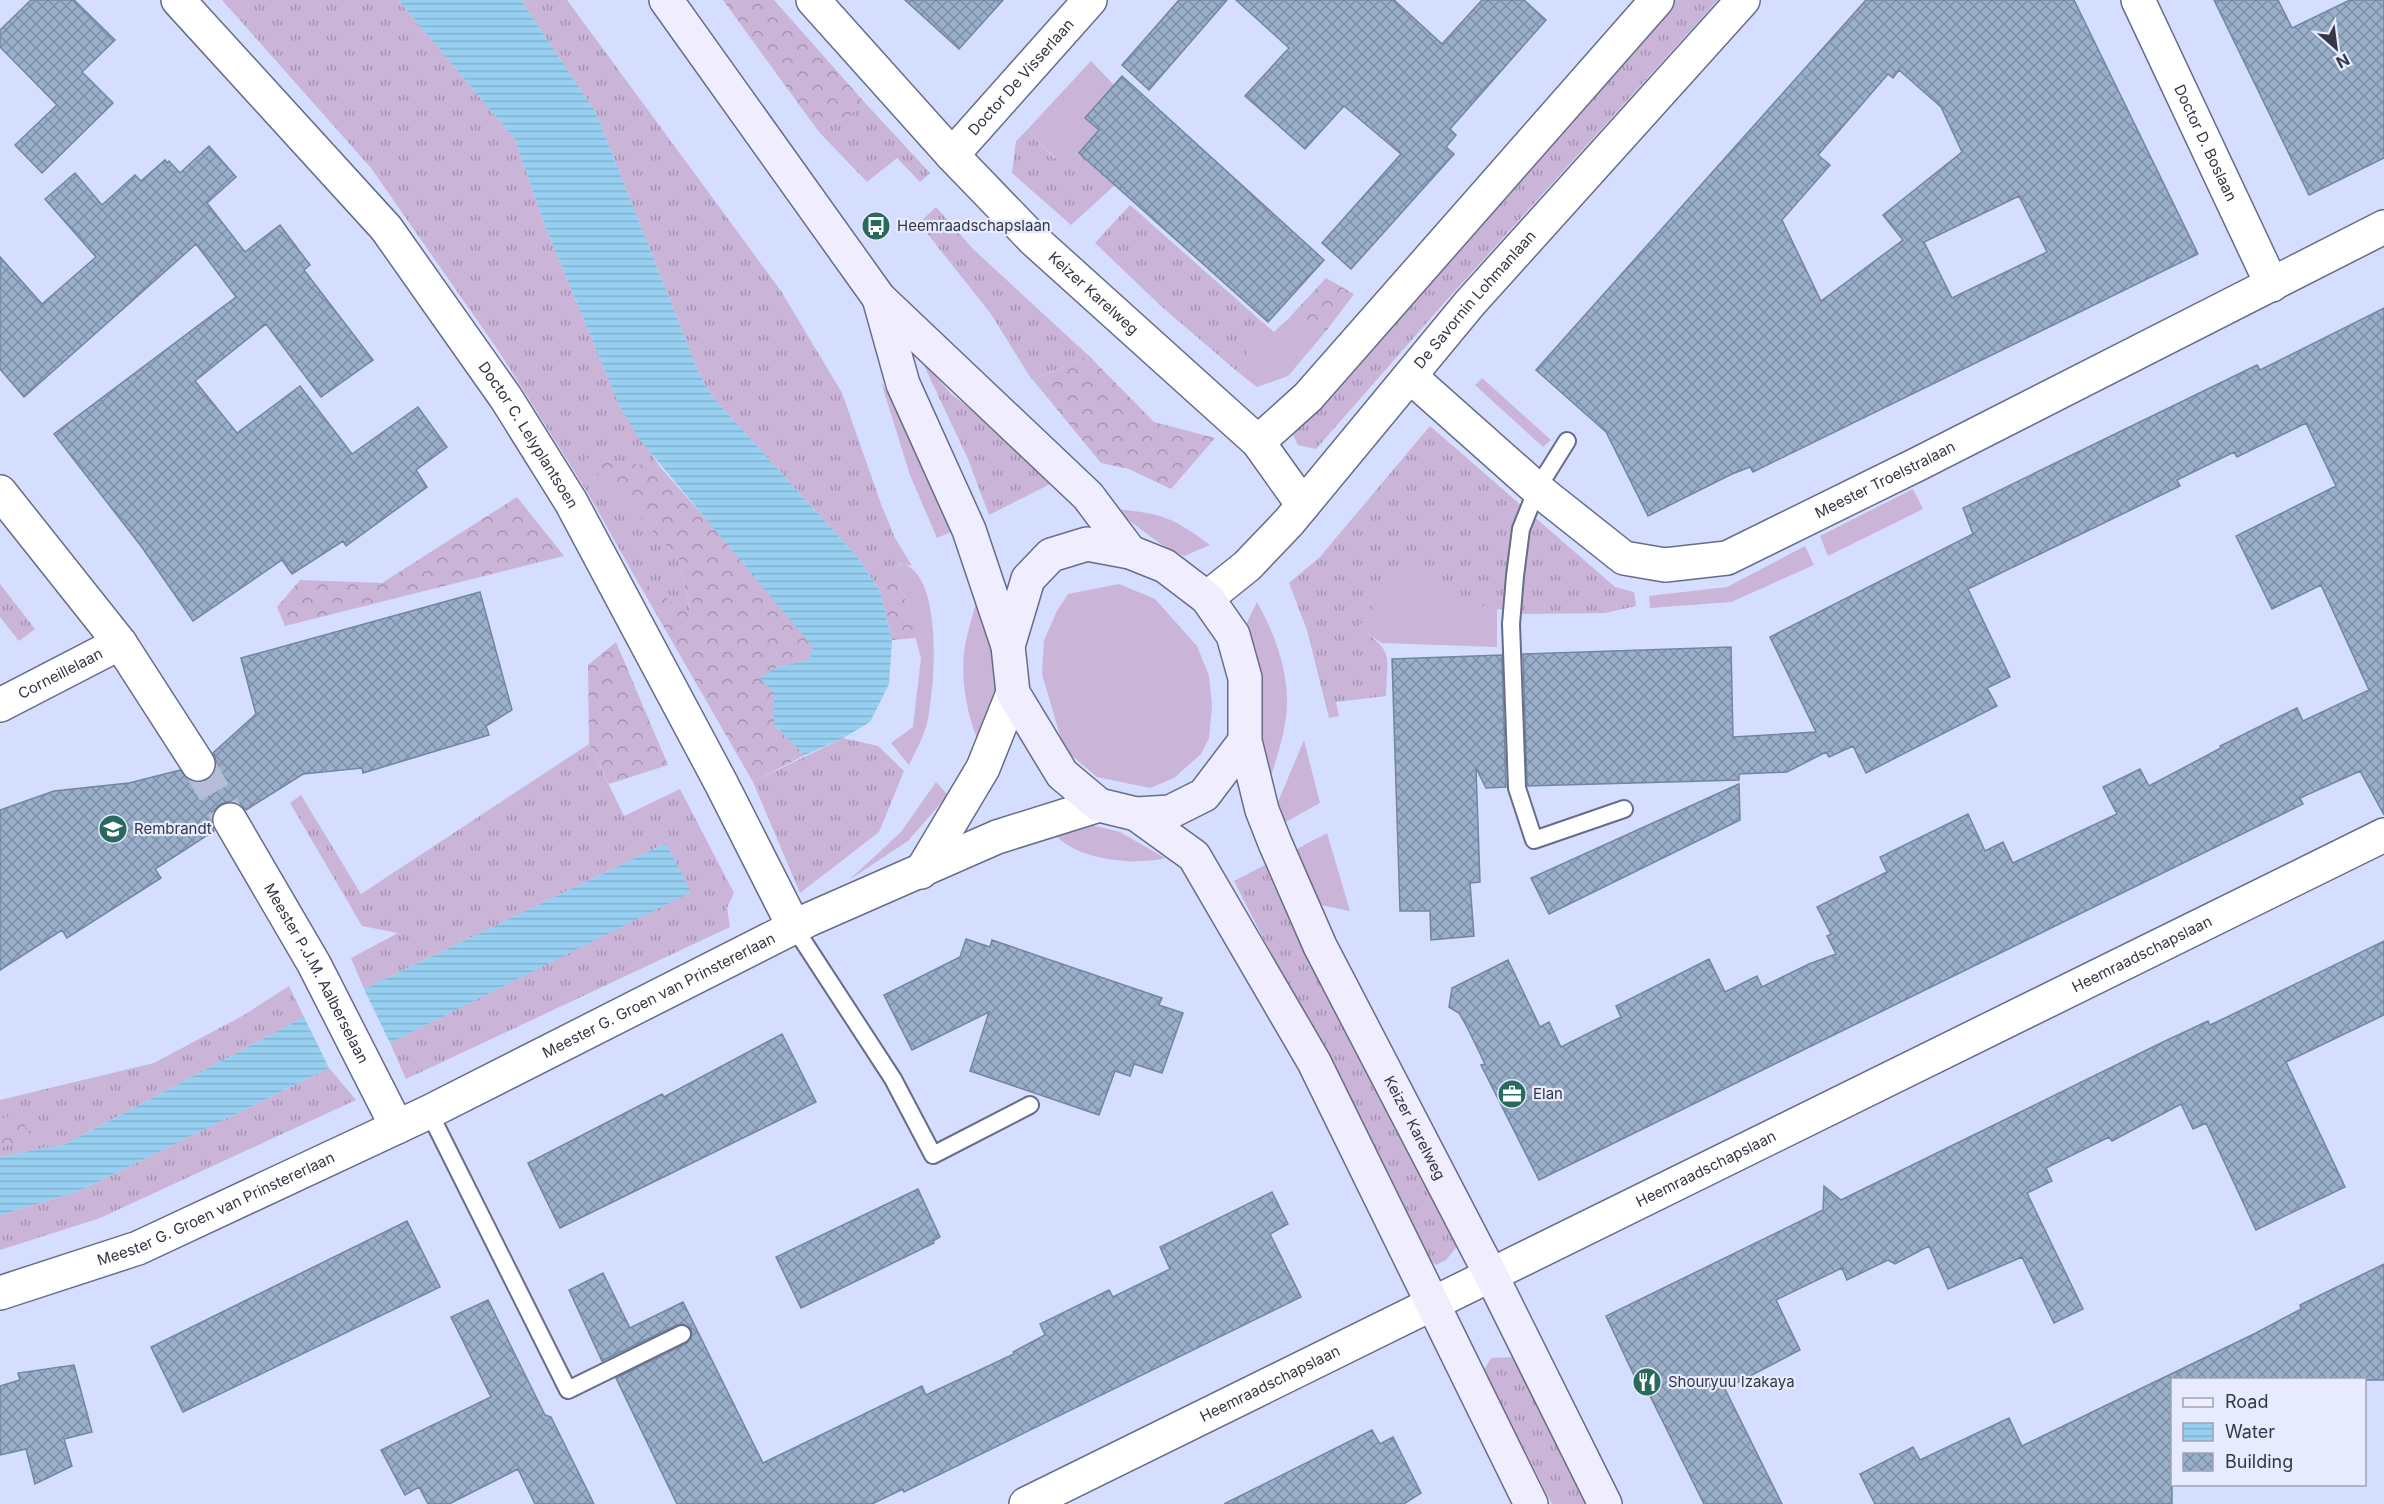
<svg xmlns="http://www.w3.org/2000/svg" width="2384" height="1504" viewBox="0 0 2384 1504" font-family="Inter,sans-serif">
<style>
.grass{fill:url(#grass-tufts)}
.forest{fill:url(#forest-crowns)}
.garden{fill:#cab4d8}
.water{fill:url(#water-rules)}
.building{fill:url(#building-cross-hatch);stroke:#71869f;stroke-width:1.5;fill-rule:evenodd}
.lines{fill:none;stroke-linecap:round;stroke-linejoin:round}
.minor-tunnel{stroke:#b5bdd9;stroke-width:33;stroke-dasharray:33 16;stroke-linecap:butt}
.service-casing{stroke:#666d89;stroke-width:20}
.minor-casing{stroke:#666d89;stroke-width:36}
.tertiary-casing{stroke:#666d89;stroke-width:36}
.secondary-casing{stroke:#666d89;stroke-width:36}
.service{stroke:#fff;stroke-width:16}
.minor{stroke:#fff;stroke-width:33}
.tertiary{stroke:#fff;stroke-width:33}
.secondary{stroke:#f0edfe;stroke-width:33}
.labels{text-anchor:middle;stroke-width:4.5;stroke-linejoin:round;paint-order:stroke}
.street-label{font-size:15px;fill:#343744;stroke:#e6ebff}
.poi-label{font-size:15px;fill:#343744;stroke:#e6ebff;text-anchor:start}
</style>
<defs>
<pattern id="grass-tufts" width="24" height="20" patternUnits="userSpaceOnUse" patternTransform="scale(1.5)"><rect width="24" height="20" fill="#cab4d8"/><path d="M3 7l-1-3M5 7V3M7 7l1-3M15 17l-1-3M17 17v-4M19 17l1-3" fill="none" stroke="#a593b1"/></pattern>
<pattern id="forest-crowns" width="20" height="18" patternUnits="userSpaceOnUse" patternTransform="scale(1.5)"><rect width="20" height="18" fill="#cab4d8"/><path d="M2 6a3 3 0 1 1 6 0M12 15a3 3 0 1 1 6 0" fill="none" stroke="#a593b1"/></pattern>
<pattern id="water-rules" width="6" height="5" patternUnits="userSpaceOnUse" patternTransform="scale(1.5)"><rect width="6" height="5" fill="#96cff0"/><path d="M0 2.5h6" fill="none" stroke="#82b2cf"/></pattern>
<pattern id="building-cross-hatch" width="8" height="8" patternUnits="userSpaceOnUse" patternTransform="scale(1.5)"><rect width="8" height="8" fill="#9aafc9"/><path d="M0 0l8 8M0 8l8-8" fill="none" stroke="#7e8fa5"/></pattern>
</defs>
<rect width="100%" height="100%" fill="#d5defe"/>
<!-- grass -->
<path class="grass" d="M222,0h176l116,138 33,93 73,176 40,60 -76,-8 95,100 12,57 -56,-39 -46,-82 -89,-142 -129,-185z
M521,0h46l214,291 61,102 39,111 14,34 17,28 -11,-3 -21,28 -22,-33 -147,-163 -12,-22 -103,-260z
M1671,0h47l-273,302 -129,147 -18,-4 -8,-17z
M866,104l64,69 -10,9 -23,-24 -30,24 -48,-50z
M1027,130l27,28 25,-5 36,32 -44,40 -59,-52 4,-32z
M1130,205l131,116 -22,52 -77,-66 -67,-64z
M936,207l37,42 116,107 -57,24 -41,-66 -72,-91z
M921,359l30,35 109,85 -71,36 -21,-56z
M1430,426l185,161 19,5 2,14 -31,7 -83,1 -66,-13 -52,-34 -46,61c37,23 29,27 28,68l-50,6 3,14 -10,2 -22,-88 -18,-47 30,-25z
M0,584l35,45 -16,12 -19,-24z
M843,738l35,8 26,25 -25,61 -79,61 -47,-111z
M589,744l35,72 56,-27 54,104 -7,15 3,19 -324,152 -16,-36 300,-151 -24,-49 -302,146 -13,-31 47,-25 -36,-7 -72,-123 11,-8 60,99z
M1265,865l29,65 165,314 -13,16 -10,5 -9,-6 -193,-378z
M289,986l15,31 -238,127 -66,13v-57l154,-37 90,-48z
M329,1068l27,32 -256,118 -100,32v-35l79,-24z
M1515,1357l71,147h-34l-68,-134 7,-12z"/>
<!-- forest -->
<path class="forest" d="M723,0h51l92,104 -47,28z
M1326,278l28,16 -28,37 -38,-12z
M1089,356l65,66 61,16 -44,51 -42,-20 -28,-6 -68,-83z
M583,458l77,9 100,113 53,67 -3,13 -33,7 -3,58 31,30 -52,27 -118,-205 56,38 -12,-56z
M517,497l47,59 -279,70 -8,-19 23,-27 82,3z
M893,573l12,25 11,40 -24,2 -12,-49z
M616,642l52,123 -59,19 -20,-40 -1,-79z
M19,1114l13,24 -32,10v-29z"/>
<!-- garden -->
<path class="garden" d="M1091,61l23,24 -29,33 14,12 -20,23 -24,5 -28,-28z
M1288,319l38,12 -38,45 -31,11 -18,-14 22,-52 13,11z
M1482,378l69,62 -8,7 -68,-62z
M881,382l21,34 56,113 -21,9 -27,-63z
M1913,489l10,20 -95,47 -8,-20z
M1114,509c47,4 58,8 96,36l-26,11 -25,-13z
M1805,546l9,19 -83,37 -81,6 -1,-12 78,-9z
M902,563c42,13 33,124 25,160 -3,14 -12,29 -18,42l-18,-22 22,-16 8,-69 -16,-60 -12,-25z
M1404,566l52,35 41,8v38l-115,-4 -24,-15z
M1119,584l36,15 42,47 12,30 3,30 -3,32 -8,16 -27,24 -24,10 -53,-11 -33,-28 -22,-75 2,-34 13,-29 11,-17z
M977,598l15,58 6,51 -16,43c-14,-30 -21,-64 -18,-97 2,-18 9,-37 13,-55z
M1257,602c19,34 34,75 29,115 -3,24 -12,49 -19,72l-24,-158z
M1304,740l16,63 -38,21 -7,-15z
M936,782l12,13 -40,46 -59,39 52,-48z
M1088,824l32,8 45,26c-31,8 -90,2 -111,-25z
M1327,833l23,78 -34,-7 -23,-53z"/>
<!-- water -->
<path class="water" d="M398,0h123l75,113 103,260 12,22 147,163 22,33 12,49 -3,44 -19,38 -27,16 -38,17 -31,-30v-33l-15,-14 18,-11 32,-7 4,-13 -173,-207 -20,-33 -73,-176 -33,-93z
M666,843l25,49 -301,151 -26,-54z
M304,1017l25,51 -250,123 -79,24v-58l66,-13z"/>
<!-- building -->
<path class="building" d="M31,0h43l41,40 -33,32 31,31 -71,70 -27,-28 42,-40 -57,-58v-17z
M905,0h98l-44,49z
M1179,0h48l-78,90 -27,-25z
M1236,0h158l48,44 40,-44h42l22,20 -96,109 6,6 -10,12 8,7 -103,115 -29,-26 79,-89 -57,-48 -39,43 -60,-53 44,-48z
M1866,0h208l124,254 -445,218 -3,-5 -18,7 -84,42 -42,-84 -70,-62zM1899,70l42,37 21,45 -79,63 20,25 -82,61 -39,-81 48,-55 -12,-10 70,-81 5,4zM2019,196l28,56 -95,46 -28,-56z
M2214,0h64l14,28 58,-28h34v158l-75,37z
M1122,76l202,184 -56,62 -189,-169 20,-23 -14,-12z
M209,146l27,31 -29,26 38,49 35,-27 30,40 -6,5 69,90 -52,37 -55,-73 -71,57 42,52 63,-47 52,68 66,-47 29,40 -31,23 11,17 -81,59 -3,-5 -51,33 -10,-14 -89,61 -52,-75 -87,-112 182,-137 -40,-53 -172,153 -24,-28v-112l42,47 54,-47 -51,-58 30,-26 27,32 33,-30 6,6 24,-21 2,3 2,-2 11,12z
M2384,308v507l-24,-44 -60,27 3,6 -764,376 -58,-115 4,-1 -18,-37 -8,-14 -10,-6 3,-19 56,-28 32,67 9,-5 12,25 60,-30 -5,-11 93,-47 16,33 32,-16 5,11 47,-23 27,-10 -9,-18 4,-2 -14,-27 70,-35 -7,-15 88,-43 17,37 18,-9 10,21 104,-49 -14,-27 37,-18 9,17 72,-38 -1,-2 77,-38 6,13 66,-31 -48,-105 -49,24 -36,-73 100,-50 -30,-63 -69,34 -3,-5 -57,28 3,6 -212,103 42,88 -23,11 10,18 -131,67 -13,-27 -24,11 -3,-5 -39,20 -48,2v6l-212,6 -4,-132 208,-7 2,90 83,-5 -46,-95 203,-103 -10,-26 294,-143 3,5z
M480,592l32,118 -26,16 3,9 -126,38 -1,-5 -59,6 -57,36 -6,-6 -9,-3 -10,3 -7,6 -3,9 3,12 -59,38 6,9 -94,60 -5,-8 -62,40v-160l54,-19 75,-8 51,-13 10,11 8,2 10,-3 7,-8 2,-9 -4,-10 43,-39 -15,-56z
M1502,655l4,132 -20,1 -10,-20 4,114 -10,1 4,53 -43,4 -1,-29h-30l-8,-252z
M1739,784l1,36 -191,94 -18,-36z
M966,939l24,8 2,-7 170,58 -3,7 24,8 -21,60 -28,-9 -4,12 -15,-5 -16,44 -129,-44 19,-59 -77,38 -28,-55 76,-38z
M2384,941v74l-98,47 59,125 -89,43 -50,-107 -13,6 -12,-25 -69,37 -3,-4 -63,31 6,13 -25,12 56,116 -29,14 -32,-66 -74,32 -19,-43 -34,18 -7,-4 -41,20 -5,-12 -66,32 24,50 -75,39 57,115h-78l-58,-116 -5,2 -35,-74 217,-106 1,-24 17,14 322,-158 45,-21 2,4 15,-7z
M782,1034l34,68 -256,126 -32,-65 134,-69 2,3z
M918,1189l22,48 -7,4 1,2 -133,65 -25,-51z
M1272,1192l16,32 -18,10 31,63 -397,195 -1,-3 -31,15h-195l-61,-126 71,-35 5,-8 -1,-6 -8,-5 -6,1 -75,36 -33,-71 34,-17 27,55 53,-26 80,161 159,-77 4,9 88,-41 -1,-2 32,-17 -5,-11 69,-34 4,7 57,-28 -10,-22z
M407,1221l33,66 -257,125 -32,-65z
M2384,1264v116h-212v124h-297l-15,-30 53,-27 7,13 89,-42 13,28 234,-113 45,-24 -1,-4z
M488,1300l57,115 6,2 43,87h-59l-17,-35 -69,35h-21l-9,-17 -14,8 -24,-45 110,-53 -40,-80z
M74,1365l18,67 -28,7 8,27 -37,18 -9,-35 -26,6v-69l20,-6 -2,-7z
M1372,1430l8,14 13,-7 28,56 -17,11h-180z"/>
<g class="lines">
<!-- minor-tunnel -->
<path class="minor-tunnel" d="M198,764l32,56"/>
<!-- service casing -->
<g class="service-casing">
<path id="service" d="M1567,441l-30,48 -16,40 -6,47 -4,48 6,164 17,52 90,-31
M794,927l99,152 40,76 97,-50
M429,1112l139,278 114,-56"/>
</g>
<!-- minor casing -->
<g class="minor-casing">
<g id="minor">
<path id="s1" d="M178,0l208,228 120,170 65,104 150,281 73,144"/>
<path id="s2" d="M813,0l139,155 82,85 224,202 45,63"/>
<path id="s3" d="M2138,0l134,285"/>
<path id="s4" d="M952,155l138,-155"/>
<path id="s5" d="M1411,377l126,112 87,69 41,7 62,-7 193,-95 464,-236"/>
<path d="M1258,442l50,-45 349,-397"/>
<path d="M0,492l120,151 78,121"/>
<path id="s6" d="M1207,598l40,-32 42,-44 181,-219 273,-303"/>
<path id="s7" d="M0,705l120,-62"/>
<path id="s8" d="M230,820l84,144 83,163"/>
<path id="s9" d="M1026,1504l1358,-669"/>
</g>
</g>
<!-- tertiary casing -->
<g class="tertiary-casing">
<g id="tertiary">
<path d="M921,872l62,-104 30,-75"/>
<path id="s10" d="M0,1293l138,-45 291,-136 379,-192 189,-83 102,-32"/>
</g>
</g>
<!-- secondary casing -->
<g class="secondary-casing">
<g id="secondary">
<path d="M666,0l213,298 209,198 42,56"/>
<path d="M879,298l24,86 66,146 39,116"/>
<path id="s11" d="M1245,741l-41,54 -34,17 -34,2 -37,-9 -37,-31 -49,-81 -5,-47 20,-67 23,-24 36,-11 43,8 35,14 42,32 26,37 12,43v63l17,69 13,33 45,103 171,329 114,229"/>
<path d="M1136,814l58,42 120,206 217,442"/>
</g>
</g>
<!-- service -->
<use href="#service" class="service"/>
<!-- minor -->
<use href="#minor" class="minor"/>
<!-- tertiary -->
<use href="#tertiary" class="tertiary"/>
<!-- secondary -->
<use href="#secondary" class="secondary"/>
</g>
<!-- icons -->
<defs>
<g id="bus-disc" transform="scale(1.5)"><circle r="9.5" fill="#286b5c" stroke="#e6ebff"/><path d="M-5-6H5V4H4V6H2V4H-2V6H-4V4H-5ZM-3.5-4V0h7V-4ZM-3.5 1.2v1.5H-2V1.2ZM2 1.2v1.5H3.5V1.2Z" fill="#fff"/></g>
<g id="school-disc" transform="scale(1.5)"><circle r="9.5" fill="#286b5c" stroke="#e6ebff"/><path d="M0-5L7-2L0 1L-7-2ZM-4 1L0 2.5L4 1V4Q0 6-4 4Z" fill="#fff"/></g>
<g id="office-disc" transform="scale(1.5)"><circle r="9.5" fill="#286b5c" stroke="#e6ebff"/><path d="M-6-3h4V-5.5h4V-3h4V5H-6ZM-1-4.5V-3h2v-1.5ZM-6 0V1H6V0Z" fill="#fff"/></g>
<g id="restaurant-disc" transform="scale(1.5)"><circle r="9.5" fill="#286b5c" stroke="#e6ebff"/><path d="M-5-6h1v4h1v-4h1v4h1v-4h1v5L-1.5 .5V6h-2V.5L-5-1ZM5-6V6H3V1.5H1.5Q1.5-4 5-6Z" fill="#fff"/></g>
</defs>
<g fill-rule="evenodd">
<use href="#bus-disc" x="876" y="226"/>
<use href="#school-disc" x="113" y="829"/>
<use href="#office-disc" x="1512" y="1094"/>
<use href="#restaurant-disc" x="1647" y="1382"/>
</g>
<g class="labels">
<!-- street labels -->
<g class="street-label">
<text dy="5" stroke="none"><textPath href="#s4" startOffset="104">Doctor De Visserlaan</textPath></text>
<text dy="5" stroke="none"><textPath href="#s3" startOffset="158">Doctor D. Boslaan</textPath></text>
<text dy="5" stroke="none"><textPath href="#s2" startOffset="406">Keizer Karelweg</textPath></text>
<text dy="5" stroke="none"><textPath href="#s6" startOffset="402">De Savornin Lohmanlaan</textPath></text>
<text dy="5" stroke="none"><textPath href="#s1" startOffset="560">Doctor C. Lelyplantsoen</textPath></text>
<text dy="5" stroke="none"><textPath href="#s5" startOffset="560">Meester Troelstralaan</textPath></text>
<text dy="5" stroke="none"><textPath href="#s7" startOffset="68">Corneillelaan</textPath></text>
<text dy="5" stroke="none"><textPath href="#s9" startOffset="1244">Heemraadschapslaan</textPath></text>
<text dy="5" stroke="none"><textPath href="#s8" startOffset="176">Meester P.J.M. Aalberselaan</textPath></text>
<text dy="5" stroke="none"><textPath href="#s10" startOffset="724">Meester G. Groen van Prinstererlaan</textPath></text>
<text dy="5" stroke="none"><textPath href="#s11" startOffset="1220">Keizer Karelweg</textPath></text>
<text dy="5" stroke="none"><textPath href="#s9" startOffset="758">Heemraadschapslaan</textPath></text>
<text dy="5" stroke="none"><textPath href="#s10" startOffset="232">Meester G. Groen van Prinstererlaan</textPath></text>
<text dy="5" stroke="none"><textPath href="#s9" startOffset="272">Heemraadschapslaan</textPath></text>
</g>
<!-- poi labels -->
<g class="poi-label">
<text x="897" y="231">Heemraadschapslaan</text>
<text x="134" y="834">Rembrandt</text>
<text x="1533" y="1099">Elan</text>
<text x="1668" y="1387">Shouryuu Izakaya</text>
</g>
</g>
<!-- legend -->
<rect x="2171" y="1378" width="195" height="108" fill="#e6ebff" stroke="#9fa3b4" stroke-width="1.5"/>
<rect x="2183" y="1398" width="30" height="9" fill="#f0edfe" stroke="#9fa3b4" stroke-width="1.5"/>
<text x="2225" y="1408" font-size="18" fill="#343744">Road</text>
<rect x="2183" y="1423" width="30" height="18" fill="url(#water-rules)" stroke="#9fa3b4" stroke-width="1.5"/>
<text x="2225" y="1438" font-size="18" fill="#343744">Water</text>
<rect x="2183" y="1453" width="30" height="18" fill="url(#building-cross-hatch)" stroke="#9fa3b4" stroke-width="1.5"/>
<text x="2225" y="1468" font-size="18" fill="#343744">Building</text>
<!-- north arrow -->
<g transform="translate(2336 48) rotate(152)" stroke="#e6ebff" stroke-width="4.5" paint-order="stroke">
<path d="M0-4.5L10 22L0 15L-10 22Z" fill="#343744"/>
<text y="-9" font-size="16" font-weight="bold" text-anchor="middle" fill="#343744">N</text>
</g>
</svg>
